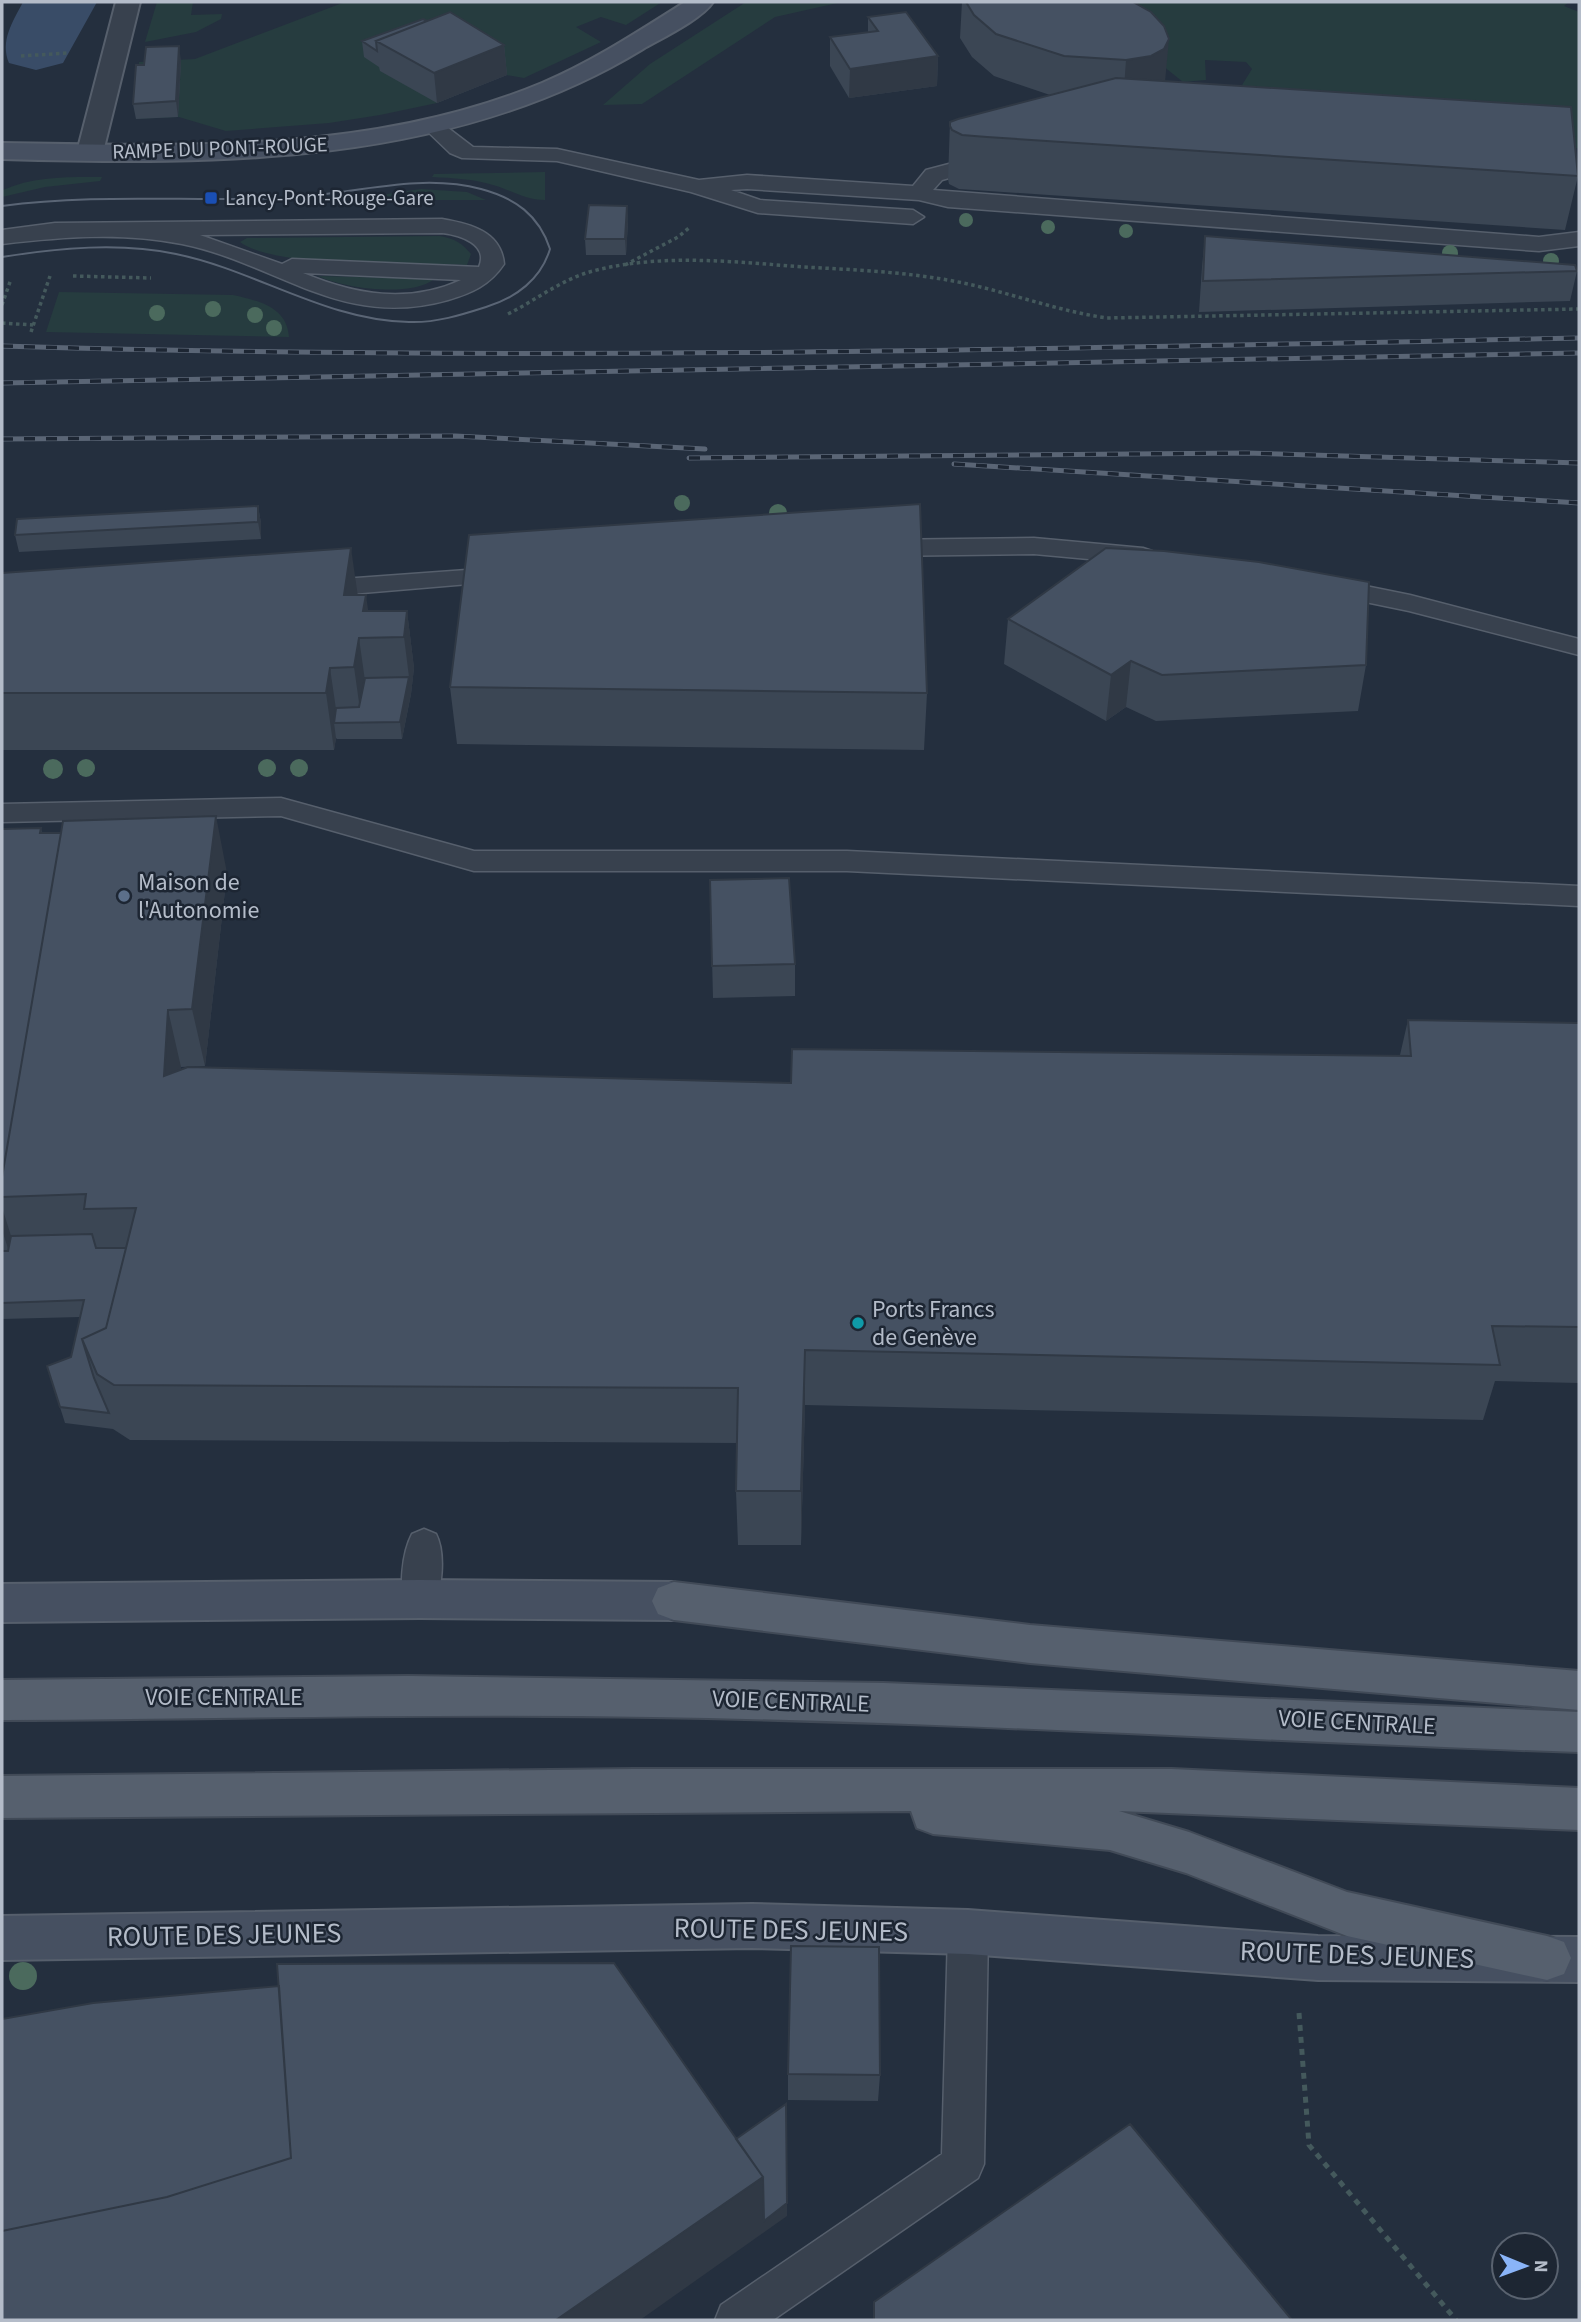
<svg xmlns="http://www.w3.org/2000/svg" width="1581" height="2322" viewBox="0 0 1581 2322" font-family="'Source Sans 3',sans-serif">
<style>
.green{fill:#263c3f}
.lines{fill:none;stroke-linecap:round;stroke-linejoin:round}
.river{fill:#394c67;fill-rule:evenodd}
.lane-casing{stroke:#565f6c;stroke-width:3}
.street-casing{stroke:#565f6c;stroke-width:4}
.secondary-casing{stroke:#565f6c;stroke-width:4}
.primary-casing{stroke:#414a57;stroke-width:4}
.path-far1{stroke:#44595c;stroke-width:3.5;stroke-dasharray:3.5 3.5;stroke-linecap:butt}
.path{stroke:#44595c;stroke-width:5;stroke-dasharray:6 6;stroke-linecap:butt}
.lane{fill:#38414e;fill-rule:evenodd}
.street{fill:#38414e;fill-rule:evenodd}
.secondary{fill:#465061;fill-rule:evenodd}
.primary{fill:#56606e;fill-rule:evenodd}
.tram{stroke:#5a6575;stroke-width:2}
.rail-casing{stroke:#5a6575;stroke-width:5}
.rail{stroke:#1d2633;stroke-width:3.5;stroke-dasharray:11;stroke-linecap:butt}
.tree{fill:#4b6a5d}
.wall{fill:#3b4654}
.shaded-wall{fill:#303945}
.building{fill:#455162;stroke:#303945;stroke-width:2}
.transit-dot{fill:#1a4fb4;stroke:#1d2633;stroke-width:2.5}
.service-dot{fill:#5c6f8a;stroke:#1d2633;stroke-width:2.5}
.culture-dot{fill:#0f9aa8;stroke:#1d2633;stroke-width:2.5}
.labels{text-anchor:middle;stroke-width:5;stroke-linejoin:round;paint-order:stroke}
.far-street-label{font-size:21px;fill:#b4bcc9;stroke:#1d2633}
.far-poi-label{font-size:21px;fill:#b4bcc9;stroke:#1d2633;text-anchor:start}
.poi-label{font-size:24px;fill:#b4bcc9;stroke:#1d2633;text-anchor:start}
.street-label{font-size:24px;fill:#b4bcc9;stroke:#1d2633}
.near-street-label{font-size:28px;fill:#b4bcc9;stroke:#1d2633}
</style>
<rect width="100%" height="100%" fill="#242f3e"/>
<!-- green -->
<path class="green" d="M157,2h36l-2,13 31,-1 -1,5 -25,13 -51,10z
M345,2h317l-36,23 -25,-8 -25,10 25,15 -77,36 -18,-3 -69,28 -57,12 -51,8 -103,8 -47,-14 -43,2 3,-57 56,-3z
M746,2h96l-67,15 -133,87 -39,1 47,-41z
M1083,2h486l-5,4 15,6v137l-18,-6 -327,-45 18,-29 -6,-7 -41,-2 1,20 -23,2z
M545,172v28c-19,0 -34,-10 -52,-15 -20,-6 -40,-7 -61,-8l2,-3z
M102,177l-2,4 -55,6 -43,10 1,-7c31,-14 65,-13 99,-13z
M421,189l46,3 19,8h-139z
M440,236c15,3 22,7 31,18l-4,11c-49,-2 -191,4 -227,-23l7,-4z
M318,276l116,3c-23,19 -91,9 -116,-3z
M59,292l174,3c26,6 54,12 56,42l-243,-5z"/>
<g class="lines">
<!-- river -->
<path class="river" d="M23,2h74l-34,61 -27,7 -27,-7c-9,-22 3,-40 14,-61z"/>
<!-- lane casing -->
<g class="lane-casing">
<path id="lane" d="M432,119l7,2 34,26 84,2 142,31 48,-5 166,11 13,-16 61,-16 8,1 3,5 -3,5 -53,15 -9,10 606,47 40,-5v14l-40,5 -591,-44 -29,-7 -172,-11 -16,1 29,10 153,10 11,7 -11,7 -155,-11 -67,-21 -134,-31 -95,-3 -12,-5 -25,-24 -4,-4z
M442,219c28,5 59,12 62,45 -14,21 -32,29 -56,36 -107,30 -169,-36 -266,-56 -61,-12 -119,-7 -180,0v-14l53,-7zM442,233c18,2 47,11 37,34l-187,-8 -10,5 -82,-29zM303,273l158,7c-53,24 -105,15 -158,-7z
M1034,538l109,10 9,3 4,5 -4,5 -9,3 -109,-10 -153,2 -9,-3 -4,-5 4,-5 9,-3z
M508,567l9,3 4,5 -4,5 -202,17 -9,-2 -4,-6 4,-6 9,-2z
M1326,578l84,17 169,44v16l-170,-44 -92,-19 -4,-6 4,-6z
M281,798l193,53h373l732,35v20l-732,-35h-373l-193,-55 -279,6v-18z
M424,1529l12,5c10,19 6,57 -3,76l-13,4 -13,-4c-9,-20 -5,-57 5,-76z
M968,1914l14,5 6,13 -4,232 -6,14 -205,142h-58l6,-15 221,-151 6,-222 6,-13z"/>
</g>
<!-- street casing -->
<g class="street-casing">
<path id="street" d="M116,2h24l-37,150 -4,6h-18l-4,-6z"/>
</g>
<!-- secondary casing -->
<g class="secondary-casing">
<path id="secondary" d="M685,2h28c-11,17 -51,36 -70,47 -192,117 -423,116 -641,110v-16c180,3 370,11 540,-60 50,-21 97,-52 143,-81z
M420,1580l254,2 16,6 6,13 -6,13 -16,6 -254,-2 -418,4v-38z
M752,1904l216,6 350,26 261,1v45l-261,-2 -350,-26 -216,-6 -750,12v-44z"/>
</g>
<!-- primary casing -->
<g class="primary-casing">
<path id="primary" d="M674,1582l356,43 549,46v39l-549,-47 -356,-43 -16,-6 -6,-13 6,-13z
M408,1676l476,7 695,29v40c-309,-10 -618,-30 -927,-35 -217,-4 -433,2 -650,3v-40z
M634,1769h538l407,19v42l-460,-19 70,21 158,60 200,44 17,6 7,16 -7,16 -17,6 -200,-44 -161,-63 -76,-23 -177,-16 -16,-6 -6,-17 -909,7v-42z"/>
</g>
<!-- path-far1 -->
<path class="path-far1" d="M21,56l47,-3
M625,265l53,-28 12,-10
M73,276l78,2
M2,305l9,-26
M508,314c28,-14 54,-35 85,-43 68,-18 142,-9 211,-4 53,3 107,5 159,16 48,10 95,28 144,35l472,-9
M2,323l31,2
M31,332l19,-56"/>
<!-- path -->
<path class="path" d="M1299,2013l10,132 147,175"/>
<!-- lane -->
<use href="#lane" class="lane"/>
<!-- street -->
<use href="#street" class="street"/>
<!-- secondary -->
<use href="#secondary" class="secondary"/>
<!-- primary -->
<use href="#primary" class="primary"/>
<!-- tram -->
<path class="tram" d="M2,206c93,-13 189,-4 283,-8 64,-3 133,-26 196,-9 34,9 58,26 69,60 -9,30 -34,49 -64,58 -25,8 -50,16 -77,15 -82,-1 -154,-52 -233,-68 -57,-12 -117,-6 -174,3"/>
<!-- rail casing -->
<g class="rail-casing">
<path id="rail" d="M2,346c526,16 1051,3 1577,-8
M2,383l1577,-30
M2,439l453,-3 250,13
M689,458l557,-5 333,10
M954,464l625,39"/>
</g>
<!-- rail -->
<use href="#rail" class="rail"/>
</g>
<!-- trees -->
<g class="tree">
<circle cx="966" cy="220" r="7"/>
<circle cx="1048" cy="227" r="7"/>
<circle cx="1126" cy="231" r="7"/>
<circle cx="1450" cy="253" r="8"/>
<circle cx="1551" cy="261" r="8"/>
<circle cx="213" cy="309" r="8"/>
<circle cx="157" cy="313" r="8"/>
<circle cx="255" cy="315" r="8"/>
<circle cx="274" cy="328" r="8"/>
<circle cx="682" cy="503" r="8"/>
<circle cx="778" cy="513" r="9"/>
<circle cx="86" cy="768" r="9"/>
<circle cx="267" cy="768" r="9"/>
<circle cx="299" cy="768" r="9"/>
<circle cx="53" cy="769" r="10"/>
<circle cx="23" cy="1976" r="14"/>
</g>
<!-- wall -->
<path class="wall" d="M962,2h171l32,79 413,95 -13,54 -606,-41 -10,-5 -1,-5 2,-57 100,-27 -56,-19 -22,-19 -12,-19z
M868,17l70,39 -1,30 -88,12 -19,-32v-29l38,-5z
M427,21l77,24 3,30 -70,28 -57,-32 -1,-4 -15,-10 -2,-16z
M181,61l-3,56 -42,2 -3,-15 11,-39z
M627,206l1,16 -2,33h-40l-1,-16z
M1205,236l372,35 -7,30 -371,11 3,-45z
M258,506l3,17v16l-242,13 -4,-17z
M2,573l356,22 10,16h39l7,57 -3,26 -9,45h-65l-1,-1 -2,12h-332z
M1008,619l358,46 -8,46 -202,10 -30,-14 -20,14 -102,-57z
M450,687l477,6 -3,57 -467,-6z
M41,828l1,5 185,40 -22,193 -24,1v3l610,13 609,-28 8,-35 171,3v360l-84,-2 -12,39 -678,-15 -4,140h-63l-2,-54 1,-48 -607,-3 -17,-11 -48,-6 -18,-57 24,-9 9,-40 -78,2v-490z
M710,880l85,84v32l-82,2z
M788,2074l92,1 -2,26 -90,-1z"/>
<!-- shaded-wall -->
<path class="shaded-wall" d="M1169,39l-4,43 -42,21 3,-43z
M504,45l3,30 -70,28 -3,-30z
M179,46l2,15 -3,56 -2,-16z
M938,56l-1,30 -88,12 1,-29z
M627,206l1,16 -2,33 -1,-16z
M258,506l3,17v16l-3,-17z
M351,548l8,56 -15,-9z
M366,595l6,43 -9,-27z
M407,611l7,57 -3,26 -9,45 -2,-17 9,-45 -5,-40z
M359,638l8,57 -5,29 -8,-57z
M1131,661l-5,46 -20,14 5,-46z
M330,668l8,55h-4l2,15 -2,12 -8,-57z
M216,816l11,57 -22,193 -13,-57z
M168,1010l13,57 -3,66 -14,-57z
M2,1207l14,45 -2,15 -12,-37z
M805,1350v55l-4,140v-54z
M763,2177l24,26v13l-147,104h-84z"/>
<!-- building -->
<path class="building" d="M966,2h167l18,10 13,14 5,13 -5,10 -13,7 -25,4 -62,-4 -68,-22 -22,-19z
M450,12l54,33 -70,28 -58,-32z
M906,12l32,44 -88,13 -20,-32 48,-6 -10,-14z
M423,19l4,2 -51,20 1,10 -15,-10z
M179,46l-3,55 -43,3 3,-39h8l2,-18z
M1116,78l455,29 7,69 -591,-39 -25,-2 -10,-5 -2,-4v-4l8,-3z
M589,205l38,1 -2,33h-40z
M1205,236l370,29 2,6 -374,10z
M920,504l7,189 -477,-6 19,-152z
M258,506v16l-243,13 2,-16z
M351,548l-7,47h22l-3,16h44l-3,26 -45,1 -5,29 -24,1 -4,25h-324v-120z
M1106,548l58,3 95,11 110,20 -3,83 -204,10 -31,-14 -20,14 -103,-56z
M409,677l-9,45 -66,1 2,-15 23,-1 6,-29z
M216,816l-24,193 -24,1 -4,66 24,-9 603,16 1,-34 619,7 -3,-36 171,3v304l-87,-1 8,39 -695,-15 -4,141h-65l2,-103 -624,-3 -17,-11 -15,-35 24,-11 30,-120 -52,1 2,-15 -84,3v-20l61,-356z
M41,828l-1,5h21l-59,344v-348z
M789,878l6,86 -83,2 -2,-86z
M92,1234l4,14h30l-20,80 -24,11 12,39 15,35 -49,-6 -13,-41 24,-9 13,-57 -82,3v-52h6l3,-15z
M791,1946l88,1 1,128 -92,-1z
M614,1963l149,214 -207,143h-554v-89l165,-34 124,-39 -14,-194z
M279,1986l12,172 -124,39 -165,34v-212l91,-16z
M786,2104l1,99 -23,18 -1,-44 -27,-38z
M1130,2124l162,196h-418v-18z"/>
<!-- markers -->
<rect class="transit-dot" x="204" y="191" width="14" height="14" rx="3.5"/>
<circle class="service-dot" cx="124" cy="896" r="7"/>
<circle class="culture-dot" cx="858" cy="1323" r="7"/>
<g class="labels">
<!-- far-street labels -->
<g class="far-street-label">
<text transform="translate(220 148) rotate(-2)" y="7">RAMPE DU PONT-ROUGE</text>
</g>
<!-- far-poi labels -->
<g class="far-poi-label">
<text x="225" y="205">Lancy-Pont-Rouge-Gare</text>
</g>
<!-- poi labels -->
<g class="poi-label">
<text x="138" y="890">Maison de<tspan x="138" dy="28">l'Autonomie</tspan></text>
<text x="872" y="1317">Ports Francs<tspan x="872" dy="28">de Genève</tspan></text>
</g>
<!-- street labels -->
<g class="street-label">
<text x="224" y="1705">VOIE CENTRALE</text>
<text transform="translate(791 1701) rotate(2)" y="8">VOIE CENTRALE</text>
<text transform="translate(1357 1722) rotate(3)" y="8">VOIE CENTRALE</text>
</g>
<!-- near-street labels -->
<g class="near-street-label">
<text transform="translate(791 1929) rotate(1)" y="10">ROUTE DES JEUNES</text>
<text transform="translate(224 1934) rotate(-1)" y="10">ROUTE DES JEUNES</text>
<text transform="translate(1357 1954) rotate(2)" y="10">ROUTE DES JEUNES</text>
</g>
</g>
<!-- border -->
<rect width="1581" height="2322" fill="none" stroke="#b4bcc9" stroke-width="7"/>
<!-- north arrow -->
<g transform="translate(1525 2266) rotate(91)"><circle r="33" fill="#1d2633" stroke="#59626f" stroke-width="2"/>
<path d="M0-5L12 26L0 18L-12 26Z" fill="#8ab4f8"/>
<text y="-10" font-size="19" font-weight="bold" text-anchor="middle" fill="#b4bcc9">N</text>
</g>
</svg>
